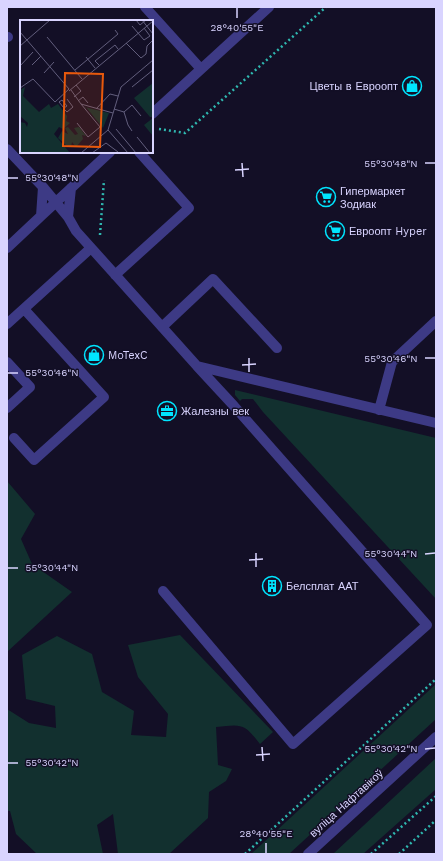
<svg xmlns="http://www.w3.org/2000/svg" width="443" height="861" viewBox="0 0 443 861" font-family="'Work Sans',sans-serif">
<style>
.green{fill:#12302f}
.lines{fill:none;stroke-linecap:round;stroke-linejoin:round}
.path{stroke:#2fb8b0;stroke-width:2.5;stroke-dasharray:2 3;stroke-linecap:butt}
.minor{stroke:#3d3a85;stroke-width:10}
.ticks{fill:none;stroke:#d9d4ff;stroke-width:1.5}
.labels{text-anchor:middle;stroke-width:3;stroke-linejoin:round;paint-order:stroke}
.poi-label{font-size:11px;fill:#d9d4ff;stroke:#130f26;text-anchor:start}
.street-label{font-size:11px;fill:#d9d4ff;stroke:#130f26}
.inset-road{fill:none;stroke:#625e7d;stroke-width:1}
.view{fill:#e8590c;fill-opacity:0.15;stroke:#e8590c;stroke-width:2}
.inset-edge{fill:none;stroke:#d9d4ff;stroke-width:2}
.ticks-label{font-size:10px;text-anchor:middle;fill:#d9d4ff;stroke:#130f26;stroke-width:3;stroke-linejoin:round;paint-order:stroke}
</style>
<rect width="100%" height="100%" fill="#130f26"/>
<!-- green -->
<path class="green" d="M235,390l201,48v161l-173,-187 -10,-13h-11l-2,2 -5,-6z
M7,481l28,33 -14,25 11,25 40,28 -65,60z
M180,635l93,97 -13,12c-16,-21 -18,-20 -44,-17l2,38 14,4 -6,12 -17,11 -1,26 -39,36h-51l-5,-40 -16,11 6,29h-66l-21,-20 -6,-23h-3v-102l22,14 27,5 -1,-22 -29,-7 -4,-44 35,-19 35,18 10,38 32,19 -3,24 35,2 2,-23 -30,-37 -10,-32z
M436,684v35l-147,135h-38z
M436,758v31l-73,65h-30z"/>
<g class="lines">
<!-- path -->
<path class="path" d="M159,129l26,4 141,-126
M100,235l4,-55
M245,854l191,-175
M371,854l65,-58
M399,854l37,-34"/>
<!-- minor -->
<path class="minor" d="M145,7l56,62
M7,37h1
M152,114l117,-107
M7,149l36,38 -2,29 -34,32
M43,187l25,30
M71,188l-3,29 8,14 121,135 239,57
M41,216l69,-64
M115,275l74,-67 -50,-56
M7,324l84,-76
M162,327l51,-48 64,69
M7,362l23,25 -23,21
M379,410l13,-48 44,-41
M14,438l20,22 70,-63 -80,-88
M163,591l130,153 134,-119 -193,-219 -37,-40
M308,854l128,-117"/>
</g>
<!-- ticks -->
<path class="ticks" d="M237,8v10M242,163l1,14M425,163h10M235,170l14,-1M8,178h10M249,358v14M425,358h10M242,365l14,-1M8,373h10M256,553v14M425,554l10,-1M249,560l14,-1M8,568h10M262,747l1,14M425,749l10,-1M256,755l14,-1M8,763h10M266,843v10"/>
<!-- icons -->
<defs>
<g id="shop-ring" transform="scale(1)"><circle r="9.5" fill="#130f26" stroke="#00e5ff" stroke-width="1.5"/><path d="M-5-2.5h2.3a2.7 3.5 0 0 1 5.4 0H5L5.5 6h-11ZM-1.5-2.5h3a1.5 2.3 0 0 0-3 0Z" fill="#00e5ff"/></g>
<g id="supermarket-ring" transform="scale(1)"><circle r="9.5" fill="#130f26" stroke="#00e5ff" stroke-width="1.5"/><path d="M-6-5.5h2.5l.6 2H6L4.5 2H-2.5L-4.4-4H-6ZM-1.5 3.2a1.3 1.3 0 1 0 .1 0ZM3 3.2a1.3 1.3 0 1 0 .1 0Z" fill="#00e5ff"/></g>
<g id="office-ring" transform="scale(1)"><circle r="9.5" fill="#130f26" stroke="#00e5ff" stroke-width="1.5"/><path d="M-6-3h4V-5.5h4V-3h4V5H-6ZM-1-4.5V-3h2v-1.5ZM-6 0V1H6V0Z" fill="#00e5ff"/></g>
<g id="building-ring" transform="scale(1)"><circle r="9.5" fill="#130f26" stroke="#00e5ff" stroke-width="1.5"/><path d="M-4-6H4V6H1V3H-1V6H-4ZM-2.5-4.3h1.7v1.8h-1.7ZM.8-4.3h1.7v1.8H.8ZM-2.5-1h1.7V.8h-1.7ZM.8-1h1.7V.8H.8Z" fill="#00e5ff"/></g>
</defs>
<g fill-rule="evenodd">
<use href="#shop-ring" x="412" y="86"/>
<use href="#supermarket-ring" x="326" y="197"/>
<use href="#supermarket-ring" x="335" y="231"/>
<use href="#shop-ring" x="94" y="355"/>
<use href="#office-ring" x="167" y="411"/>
<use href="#building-ring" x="272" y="586"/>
</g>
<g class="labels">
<!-- poi labels -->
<g class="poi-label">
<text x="398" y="90" text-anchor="end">Цветы в Евроопт</text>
<text x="340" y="195">Гипермаркет<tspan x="340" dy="13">Зодиак</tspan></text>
<text x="349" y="235">Евроопт Hyper</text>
<text x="108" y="359">MoTexC</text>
<text x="181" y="415">Жалезны век</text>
<text x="286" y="590">Белсплат ААТ</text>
</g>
<!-- street labels -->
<g class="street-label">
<text transform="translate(346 803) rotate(-42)" y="4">вуліца Нафтавікоў</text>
</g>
</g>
<!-- overview -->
<g transform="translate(20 20)">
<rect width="133" height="133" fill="#130f26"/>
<path d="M133,63v34h-3l-16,-19zM5,67l-2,9 16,16 10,-8 2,4 7,-4 9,12 -1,5 4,2 -7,6 -4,-2 -5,7 16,19h-50v-31l5,1 2,4 1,-4 -8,-7v-26zM64,87l25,6 -6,15 -17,-21zM133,98v18l-9,-11zM48,107l7,8 3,-1 -4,-6 5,-1 7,9 -4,-1 1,4 -7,8 -4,-5 -1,5 -5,-2 -8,-7 4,-7 6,3 -3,-6z" fill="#12302f"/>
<path class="inset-road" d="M116,0l4,5 6,-5M122,0l11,14M112,6l12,14 6,-4 -6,-8M0,12l49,57 -14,13 -22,-23 -13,9M27,17l35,42M106,23l15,15 5,-4 1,-8 6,-6M0,26l30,-26M66,37l9,11M12,45l9,-9M79,45l-4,-4 20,-16 3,4M0,46l13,-14M55,50l43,-36 -3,-4M24,53l10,-11M112,67l21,-17M51,70l10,14 32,9M49,71l84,-70M54,77l7,-6 -5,-6M42,80l5,6 -3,2 -5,-6zM58,81l5,-4 5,6M76,89l14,-15 8,2M94,89l10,3 4,13 4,6M45,90l2,2 6,-5 -6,-8M104,92l8,-7 9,11M57,103l11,14 12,-10 -19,-23M96,109l20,24M88,110l20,23M117,117l13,16M61,133l27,-23 13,-43 32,-27M72,133l14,-10 12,9"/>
<path class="view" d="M45,53l38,1 -3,73 -37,-1z"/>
<rect width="133" height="133" class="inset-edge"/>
</g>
<g class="ticks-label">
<text x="237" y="31">28°40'55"E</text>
<text x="391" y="167">55°30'48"N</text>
<text x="52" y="181">55°30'48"N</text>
<text x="391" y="362">55°30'46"N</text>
<text x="52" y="376">55°30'46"N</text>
<text x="391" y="557">55°30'44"N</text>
<text x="52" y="571">55°30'44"N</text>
<text x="391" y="752">55°30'42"N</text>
<text x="52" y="766">55°30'42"N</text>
<text x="266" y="837">28°40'55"E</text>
</g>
<!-- border -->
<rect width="443" height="861" fill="none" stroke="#d9d4ff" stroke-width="16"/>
</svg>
